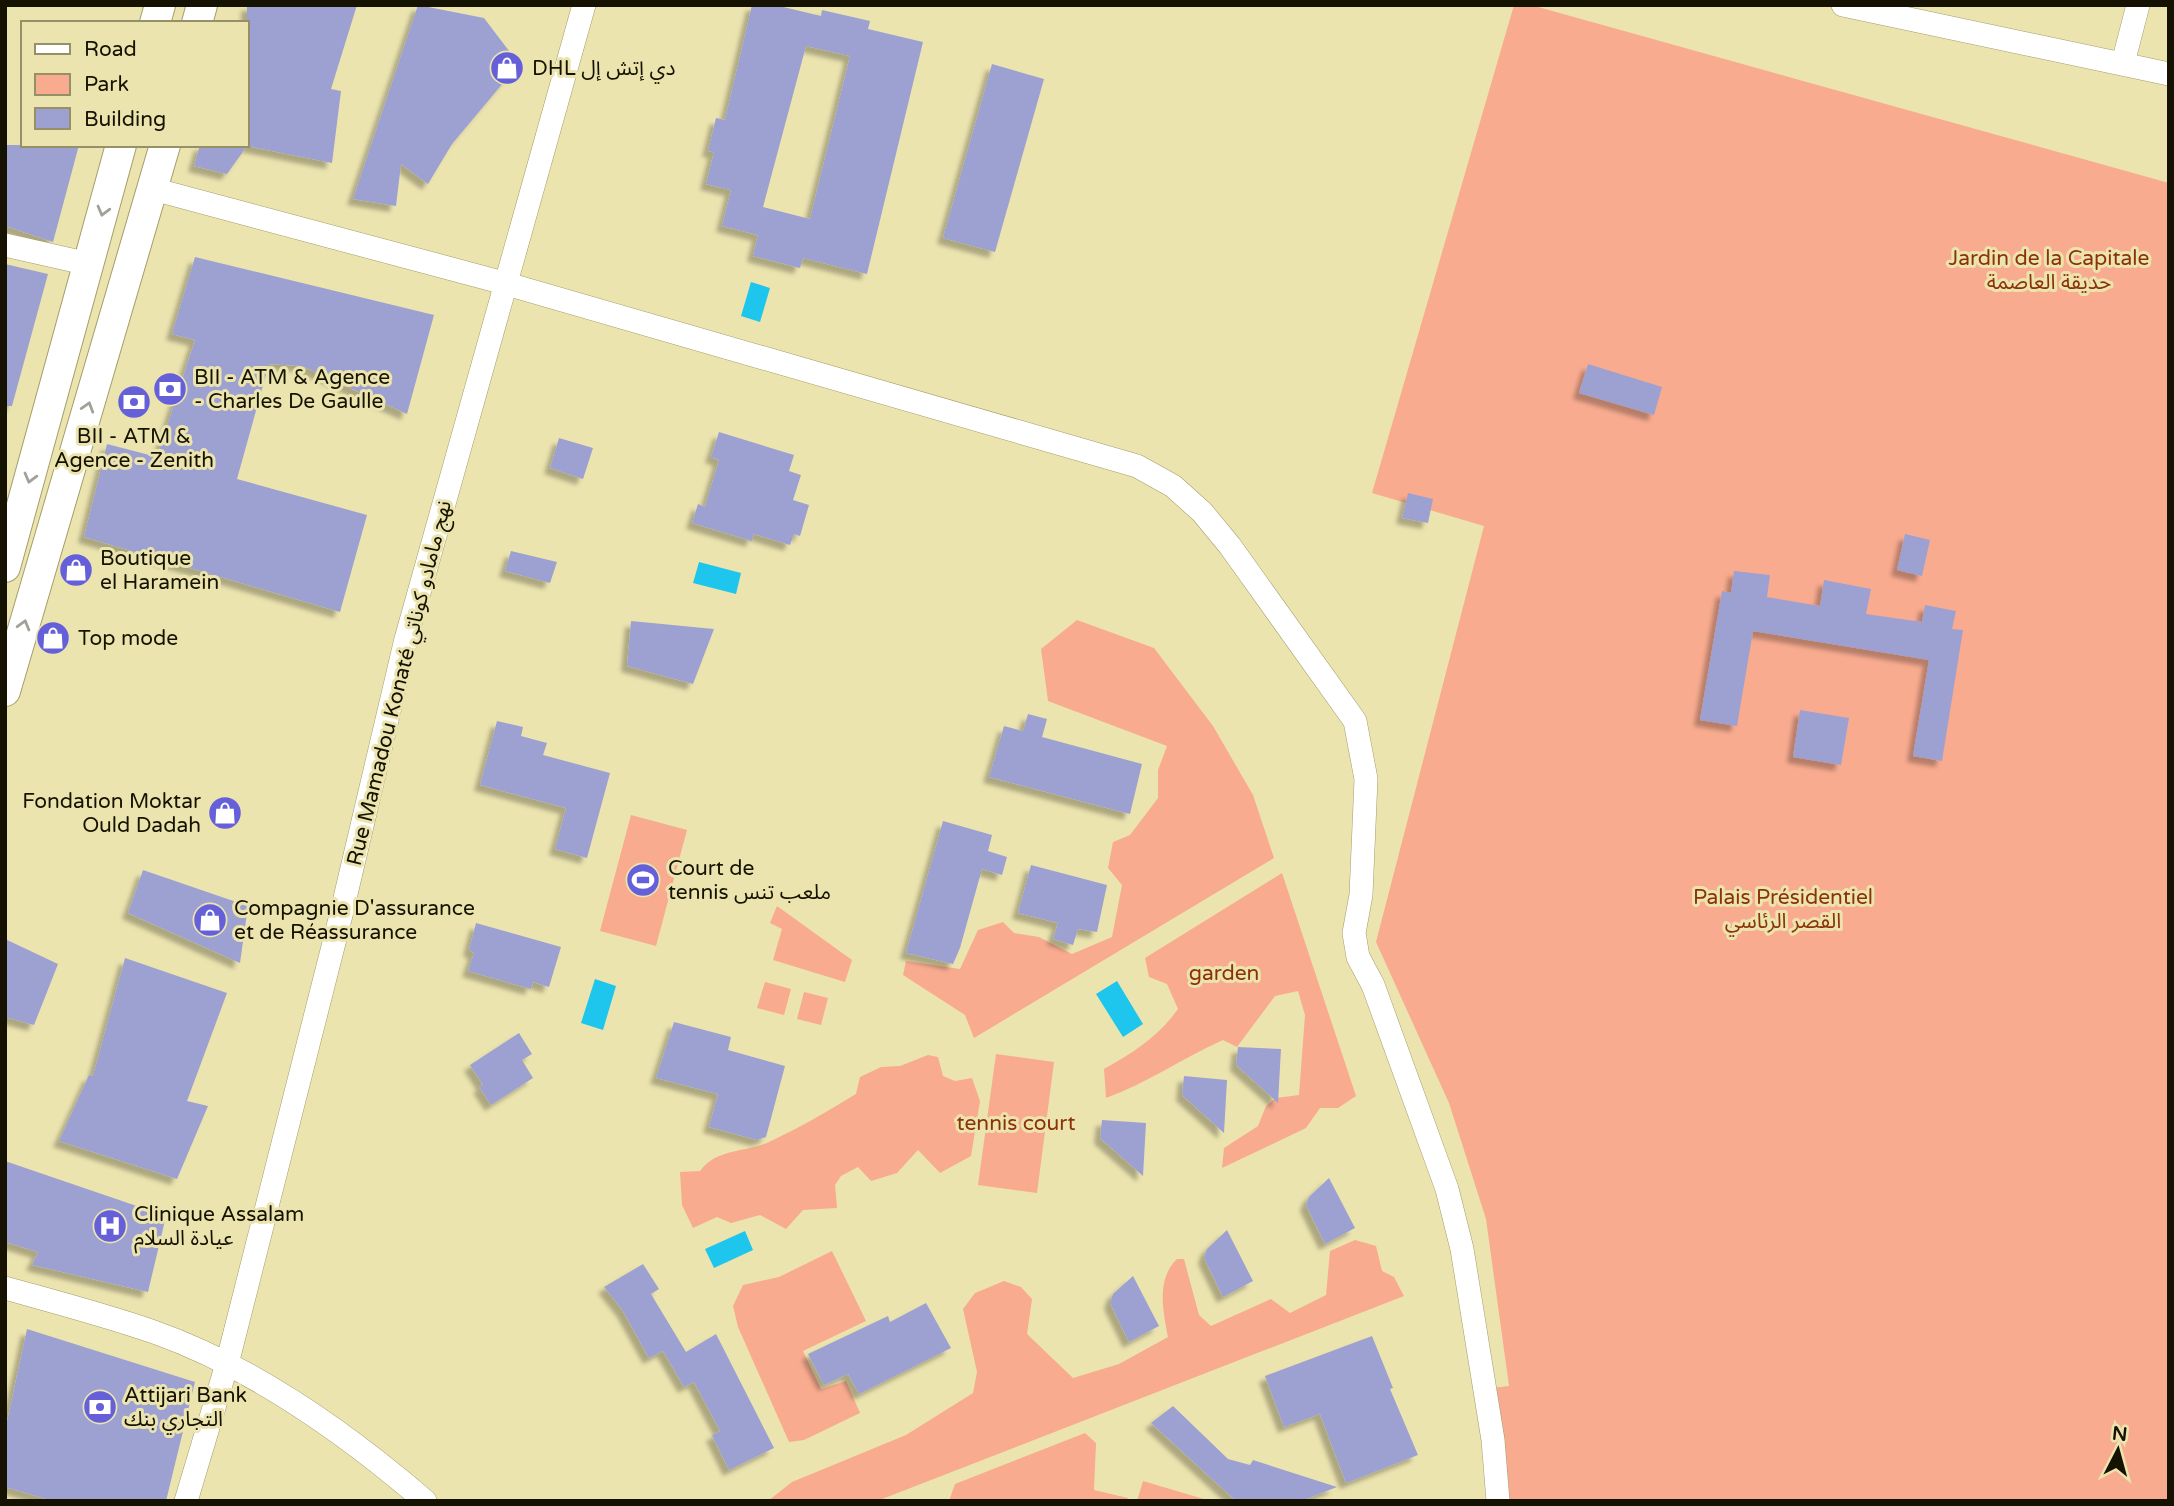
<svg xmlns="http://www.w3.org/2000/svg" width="2174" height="1506" viewBox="0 0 2174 1506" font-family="'Varela Round','Noto Sans Arabic',sans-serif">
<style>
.green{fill:#f8ab8f}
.water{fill:#1ec5ed}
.building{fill:#9da1d1;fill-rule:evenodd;filter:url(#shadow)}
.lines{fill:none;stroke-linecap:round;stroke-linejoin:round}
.minor-casing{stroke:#a59d6a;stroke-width:24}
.tertiary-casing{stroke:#a59d6a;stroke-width:32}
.minor{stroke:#fff;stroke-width:23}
.tertiary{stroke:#fff;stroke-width:30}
.oneway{stroke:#a1a099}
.labels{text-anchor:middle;stroke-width:6;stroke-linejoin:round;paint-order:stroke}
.poi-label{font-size:21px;fill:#151201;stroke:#ece4af;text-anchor:start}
.park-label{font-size:21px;fill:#8c3208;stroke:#ece4af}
.street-label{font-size:21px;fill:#151201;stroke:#ece4af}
</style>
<defs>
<filter id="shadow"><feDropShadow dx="-6" dy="6" stdDeviation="2" flood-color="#0004"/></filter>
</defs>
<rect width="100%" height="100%" fill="#ece4af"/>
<!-- green -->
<path class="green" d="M1514,5h17l638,178v1318h-666l-11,-113 17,-2 -23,-167 -37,-116 -73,-161 108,-416 -112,-33z
M1077,620l77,28 59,78 40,69 21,63 -300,180 -9,-23 -62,-40 3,-14 54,8 18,-39 25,-8 11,11 25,4 33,17 40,-17 10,-52 -14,-17 5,-26 17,-7 28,-37v-28l9,-24 -119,-45 -7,-52z
M631,815l56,15 -31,116 -56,-15z
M1282,873l74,223 -18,12h-18l-14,20 -84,40 2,-20 34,-22 8,-20 10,-8 23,-3 6,-80 -7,-24 -23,5 -38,51 -14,-7c-40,18 -76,43 -117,58l-2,-29c30,-17 54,-32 74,-60l-11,-25 -18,-7 -4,-19z
M777,906l75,54 -7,22 -72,-22 9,-31 -12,-6z
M765,982l26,7 -7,26 -27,-7z
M804,992l24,6 -7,27 -24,-6z
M996,1054l58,8 -17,131 -59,-8z
M928,1055l10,2 5,19 12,5 17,-3 8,23 -9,55 -31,17 -22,-23 -21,23 -26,8 -13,-14 -17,9 -6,9 2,23 -34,2 -17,19 -26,-14 -29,8 -14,-6 -24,11 -11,-23 -2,-33 20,-1c17,-23 46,-18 69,-29 30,-14 59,-31 87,-48l4,-17 21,-10 19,-1z
M1355,1240l21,6 6,25 12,6 10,19 -527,205h-109l24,-19 114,-47 67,-42 4,-21 -14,-63 12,-16 29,-12 17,6 11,12 -5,35 46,44 46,-14 49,-27c-5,-26 -12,-58 9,-78h7l15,56 12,11 60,-27 19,14 36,-18 4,-44z
M832,1251l34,70 -63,30 18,38 25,-8 14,32 -56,27 -15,2 -51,-115 -5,-21 10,-21 36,-8z
M1085,1433l11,10 -2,47 34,8 -1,3h-178l6,-17z
M1143,1481l64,19v1h-70z"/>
<!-- water -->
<path class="water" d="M751,282l19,6 -10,34 -19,-6z
M699,562l42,11 -5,21 -43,-11z
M595,979l21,7 -13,44 -22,-7z
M1117,981l26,43 -20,13 -27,-43z
M745,1231l8,19 -39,18 -9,-19z"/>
<!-- building -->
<path class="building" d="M247,5h110l-26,84 10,2 -9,72 -85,-17 -20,28 -33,-8 6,-21h47z
M418,5l66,13 35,46 -67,80 -24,40 -27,-20 -5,42 -43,-7z
M752,5h23l46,11 1,-6 48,11 -2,8 55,13 -56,232 -64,-16 -3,10 -47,-12 5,-21 -36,-9 9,-36 -25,-6 8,-32 -6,-1 8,-33 9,2zM806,46l44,10 -40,163 -47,-12z
M992,64l52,15 -49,173 -52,-14z
M5,145h74l-26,97 -48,-16z
M195,257l239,58 -27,99 -105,-48 -33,-2 -32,115 130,36 -27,97 -256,-75 23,-93 50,13 38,-117 -23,-6z
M5,264l43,10 -36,132h-7z
M1588,364l74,23 -8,28 -75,-22z
M719,432l75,23 -5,16 12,4 -8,25 16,5 -9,31 -6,-2 -4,11 -36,-11 -2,7 -60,-18 6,-19 7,3 14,-47 -8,-3z
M559,438l34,10 -10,31 -33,-11z
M1408,493l25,6 -5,24 -26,-5z
M1905,534l25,6 -8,36 -25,-6z
M511,551l46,11 -7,21 -45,-12z
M1734,571l36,4 -3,22 53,9 4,-26 47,9 -5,25 56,8 3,-17 31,6 -4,18 11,1 -21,131 -29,-5 16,-96 -176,-29 -16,95 -37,-6 22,-129 9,2z
M631,621l83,8 -21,55 -66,-18z
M1800,710l49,8 -8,47 -48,-8z
M1028,714l19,5 -5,18 100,27 -12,50 -141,-37 15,-51 19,5z
M497,721l26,6 -2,9 26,7 -4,12 67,18 -23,85 -32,-9 11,-41 -86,-23z
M943,821l49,14 -4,16 19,6 -5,18 -20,-6 -22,79 -7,16 -47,-11z
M1031,865l76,20 -10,47 -19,-3 -5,16 -20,-6 5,-16 -40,-10z
M143,870l105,36 -8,57 -112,-50z
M476,923l85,24 -12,40 -16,-5 -2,7 -63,-18 6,-18 -5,-3z
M5,939l53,25 -24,61 -29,-8z
M125,958l102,35 -40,108 21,5 -31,73 -118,-38 30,-66 4,1z
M674,1022l57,15 -3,13 57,16 -19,71 -9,3 -48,-13 9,-33 -62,-16z
M519,1033l13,21 -10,6 11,18 -42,27 -12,-18 4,-2 -13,-20z
M1238,1047l43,2 -3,54 -42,-38z
M1184,1076l43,4 -3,53 -42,-38z
M1102,1120l44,3 -3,53 -43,-38z
M5,1161l161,55 -18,76 -116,-27 6,-13 -33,-10z
M1329,1178l26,50 -30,16 -19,-39 3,-8z
M1227,1230l26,51 -30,16 -19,-39 3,-9z
M643,1264l16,25 -8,5 35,58 30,-18 58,114 -45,22 -17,-35 8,-4 -26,-49 -10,5 -21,-36 -14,7 -26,-47 -19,-24z
M1133,1276l26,50 -30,16 -19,-39 3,-9z
M926,1303l25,45 -92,46 -11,-20 -24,11 -16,-31 80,-38 2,6z
M27,1329l168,53 -29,119h-113l-48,-14v-56z
M1372,1336l21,52 -3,1 28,66 -72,28 -26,-69 -36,13 -19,-51z
M1173,1406l55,53 22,6 3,-5 84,27 -36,14h-65l-85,-78z"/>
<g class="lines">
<!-- minor casing -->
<g class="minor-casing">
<path id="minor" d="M1843,5l326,69
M2123,63l15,-58
M153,189l351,94 633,183 36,20 29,26 28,34 125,175 11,58 -5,116 -7,38 4,24 15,28 74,204 15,60 31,191 5,61
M5,245l84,19
M5,1288c50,14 100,27 149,44 99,35 192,101 271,169
M186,1501l41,-137 114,-449 65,-276 178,-634"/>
</g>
<!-- tertiary casing -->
<g class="tertiary-casing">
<path id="tertiary" d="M155,23l5,-18
M197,23l5,-18
M5,567l116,-422
M5,691l160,-546"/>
</g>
<!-- minor -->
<use href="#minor" class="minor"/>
<!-- tertiary -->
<use href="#tertiary" class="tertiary"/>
</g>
<!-- one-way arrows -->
<defs><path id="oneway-chevron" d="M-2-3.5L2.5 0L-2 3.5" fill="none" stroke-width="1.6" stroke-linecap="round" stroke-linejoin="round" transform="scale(1.75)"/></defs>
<g class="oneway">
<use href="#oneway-chevron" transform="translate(103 211) rotate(105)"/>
<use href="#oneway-chevron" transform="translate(88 407) rotate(-73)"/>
<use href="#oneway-chevron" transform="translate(30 478) rotate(105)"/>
<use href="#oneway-chevron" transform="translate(24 625) rotate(-74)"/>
</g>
<!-- icons -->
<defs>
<g id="shop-disc" transform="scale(1.75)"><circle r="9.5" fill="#6560d9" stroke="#ece4af"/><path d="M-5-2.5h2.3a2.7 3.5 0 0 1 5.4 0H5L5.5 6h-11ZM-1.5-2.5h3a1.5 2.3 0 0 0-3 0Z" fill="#fff"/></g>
<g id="bank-disc" transform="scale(1.75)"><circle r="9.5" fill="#6560d9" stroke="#ece4af"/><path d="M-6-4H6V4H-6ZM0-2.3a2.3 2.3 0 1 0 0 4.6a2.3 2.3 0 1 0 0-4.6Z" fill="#fff"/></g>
<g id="stadium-disc" transform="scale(1.75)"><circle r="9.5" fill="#6560d9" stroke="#ece4af"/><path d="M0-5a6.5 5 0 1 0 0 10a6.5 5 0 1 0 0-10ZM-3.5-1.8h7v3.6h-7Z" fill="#fff"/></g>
<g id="hospital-disc" transform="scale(1.75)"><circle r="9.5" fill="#6560d9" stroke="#ece4af"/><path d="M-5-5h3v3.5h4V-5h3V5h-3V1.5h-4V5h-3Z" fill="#fff"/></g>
</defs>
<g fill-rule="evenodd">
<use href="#shop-disc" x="507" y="68"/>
<use href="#bank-disc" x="170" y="389"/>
<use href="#bank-disc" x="134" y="402"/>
<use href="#shop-disc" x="76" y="570"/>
<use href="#shop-disc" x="53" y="638"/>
<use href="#shop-disc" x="225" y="813"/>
<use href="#stadium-disc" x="643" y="880"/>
<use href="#shop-disc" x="210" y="920"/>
<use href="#hospital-disc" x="110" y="1226"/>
<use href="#bank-disc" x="100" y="1407"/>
</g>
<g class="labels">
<!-- poi labels -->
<g class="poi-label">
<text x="532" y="75">DHL دي إتش إل</text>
<text x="194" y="384">BII - ATM &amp; Agence<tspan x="194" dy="24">- Charles De Gaulle</tspan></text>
<text x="134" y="443" text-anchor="middle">BII - ATM &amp;<tspan x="134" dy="24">Agence - Zenith</tspan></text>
<text x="100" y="565">Boutique<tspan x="100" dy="24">el Haramein</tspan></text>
<text x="78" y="645">Top mode</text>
<text x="201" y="808" text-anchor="end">Fondation Moktar<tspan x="201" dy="24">Ould Dadah</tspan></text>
<text x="668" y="875">Court de<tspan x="668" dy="24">tennis ملعب تنس</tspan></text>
<text x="234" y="915">Compagnie D'assurance<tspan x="234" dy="24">et de Réassurance</tspan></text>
<text x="134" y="1221">Clinique Assalam<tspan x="134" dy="24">عيادة السلام</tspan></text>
<text x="124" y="1402">Attijari Bank<tspan x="124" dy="24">التجاري بنك</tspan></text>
</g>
<!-- park labels -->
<g class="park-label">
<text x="2049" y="265">Jardin de la Capitale<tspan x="2049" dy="24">حديقة العاصمة</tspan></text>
<text x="1783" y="904">Palais Présidentiel<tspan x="1783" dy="24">القصر الرئاسي</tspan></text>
<text x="1224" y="980">garden</text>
<text x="1016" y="1130">tennis court</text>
</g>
<!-- street labels -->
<g class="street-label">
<text transform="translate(399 683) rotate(-76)" y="7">Rue Mamadou Konaté نهج مامادو كوناتي</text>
</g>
</g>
<!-- border -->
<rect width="2174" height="1506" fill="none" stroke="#151201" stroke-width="14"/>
<!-- legend -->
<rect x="21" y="21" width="228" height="126" fill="#ece4af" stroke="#969069" stroke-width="2"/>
<rect x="35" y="44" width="35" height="10" fill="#ffffff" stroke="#969069" stroke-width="2"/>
<text x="84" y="56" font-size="21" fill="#151201">Road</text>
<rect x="35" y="74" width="35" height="21" fill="#f8ab8f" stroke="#969069" stroke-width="2"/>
<text x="84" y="91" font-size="21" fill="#151201">Park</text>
<rect x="35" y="108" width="35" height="21" fill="#9da1d1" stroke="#969069" stroke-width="2"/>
<text x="84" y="126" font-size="21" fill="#151201">Building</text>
<!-- north arrow -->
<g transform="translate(2118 1450) rotate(6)" stroke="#ece4af" stroke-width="5" paint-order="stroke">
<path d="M0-5L12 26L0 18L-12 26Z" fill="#151201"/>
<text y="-10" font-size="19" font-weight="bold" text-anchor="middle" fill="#151201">N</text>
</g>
</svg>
